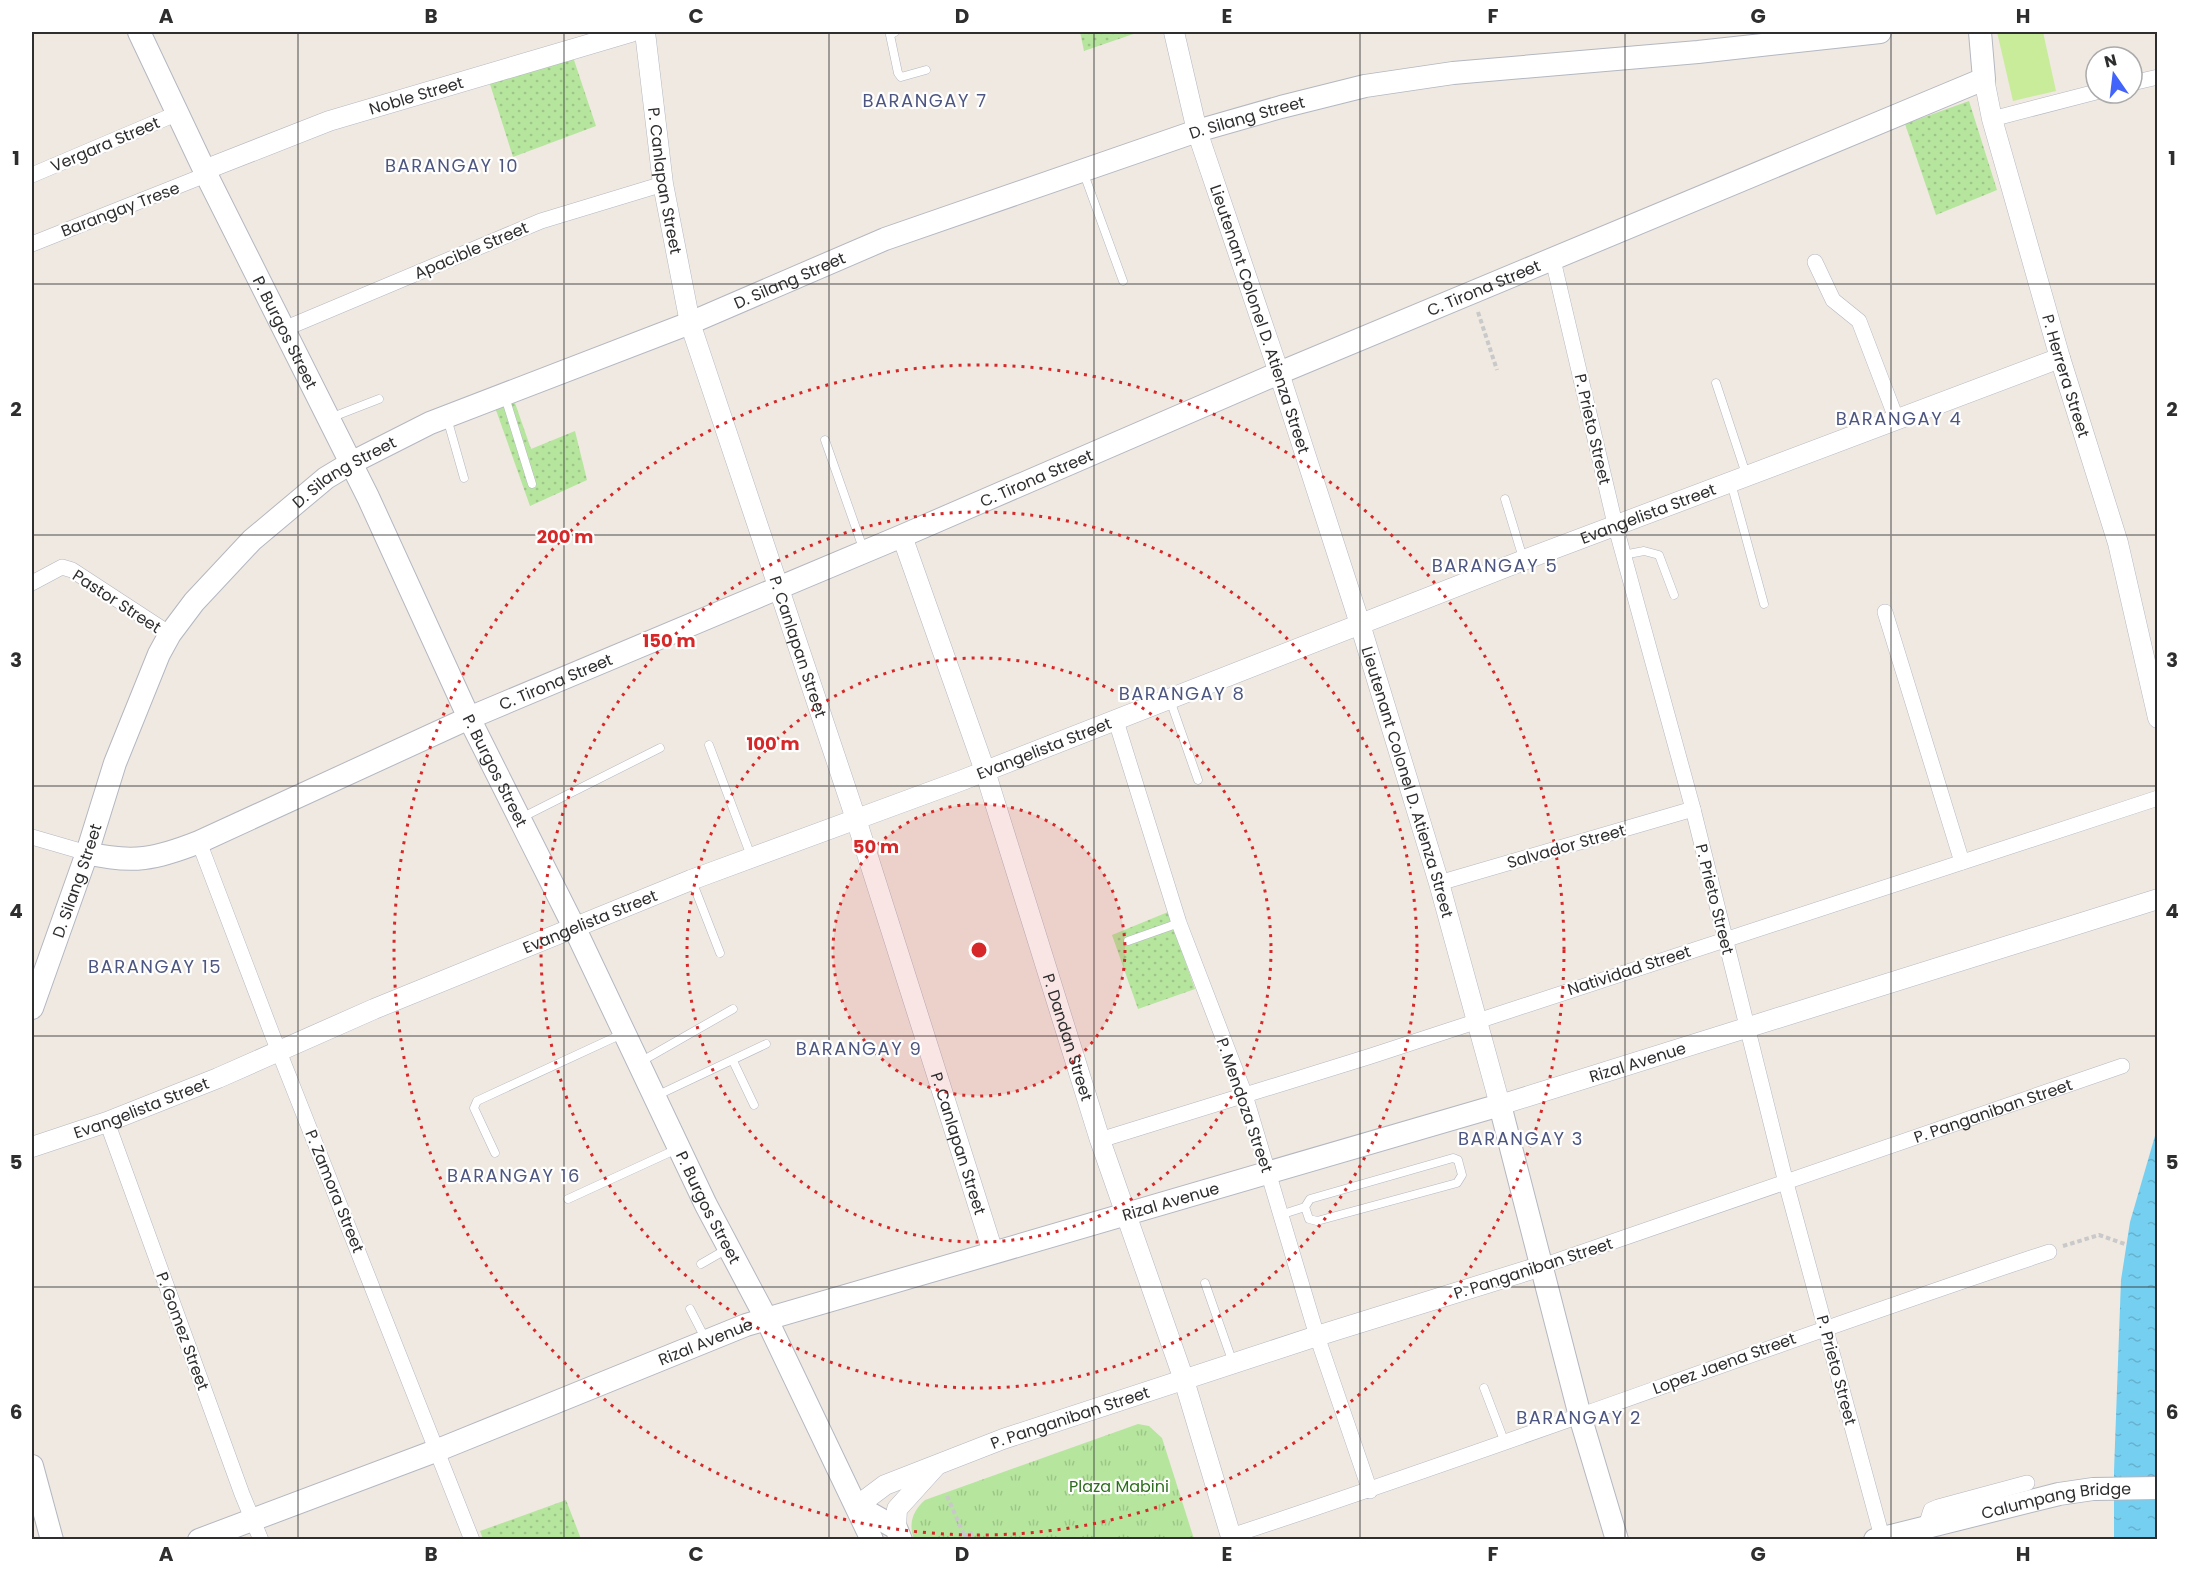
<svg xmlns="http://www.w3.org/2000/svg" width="2189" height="1571" viewBox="0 0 2189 1571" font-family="Poppins,sans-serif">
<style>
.grass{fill:url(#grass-dots)}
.park{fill:url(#park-tufts)}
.pitch{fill:#c9ec9a}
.water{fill:url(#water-ripples)}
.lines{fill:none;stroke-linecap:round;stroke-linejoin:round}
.service-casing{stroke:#b4b7c1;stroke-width:9}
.minor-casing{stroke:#b4b7c1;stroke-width:16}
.tertiary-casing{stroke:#b4b7c1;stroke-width:21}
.secondary-casing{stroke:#b4b7c1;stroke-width:24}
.path{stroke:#c9c9c9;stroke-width:4;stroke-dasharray:4.5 3;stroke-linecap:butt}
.service{stroke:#fff;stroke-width:8}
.minor{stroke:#fff;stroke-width:15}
.tertiary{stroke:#fff;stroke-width:20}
.secondary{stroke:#fff;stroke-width:22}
.grid{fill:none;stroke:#2e2e2e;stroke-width:1.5;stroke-opacity:0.55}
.ring{fill:none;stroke:#d62828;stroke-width:3;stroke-dasharray:3 6}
.labels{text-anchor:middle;stroke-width:4.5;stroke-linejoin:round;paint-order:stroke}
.street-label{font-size:16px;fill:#2e2e2e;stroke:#fff}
.park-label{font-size:16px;fill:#2c6e1b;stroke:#fff}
.neighbourhood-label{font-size:18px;letter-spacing:1.5px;fill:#4d5680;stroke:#fff}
.centre{fill:#d62828;stroke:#fff;stroke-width:3}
.ring-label{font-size:18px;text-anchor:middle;font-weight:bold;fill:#d62828;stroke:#fff;stroke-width:4.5;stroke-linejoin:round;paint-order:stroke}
.neatline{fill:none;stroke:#2e2e2e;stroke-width:2}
.grid-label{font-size:20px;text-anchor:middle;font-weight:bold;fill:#2e2e2e}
</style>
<defs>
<pattern id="grass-dots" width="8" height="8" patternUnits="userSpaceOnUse" patternTransform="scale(1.5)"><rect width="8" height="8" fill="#b6e59e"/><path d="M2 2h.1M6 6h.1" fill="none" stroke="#9dc588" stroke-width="1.8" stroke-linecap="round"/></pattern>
<pattern id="park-tufts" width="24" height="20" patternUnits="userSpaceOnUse" patternTransform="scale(1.5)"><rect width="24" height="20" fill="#b6e59e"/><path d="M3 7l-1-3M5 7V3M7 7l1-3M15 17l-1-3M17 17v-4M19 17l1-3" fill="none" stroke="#9dc588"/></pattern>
<pattern id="water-ripples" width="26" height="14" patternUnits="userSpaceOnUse" patternTransform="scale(1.5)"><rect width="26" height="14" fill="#75cff0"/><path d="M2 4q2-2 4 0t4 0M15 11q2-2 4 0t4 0" fill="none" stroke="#66b2ce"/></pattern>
</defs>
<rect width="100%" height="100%" fill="#efe9e1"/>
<!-- grass -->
<path class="grass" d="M1080,32h59l-55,19z
M573,57l23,69 -83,31 -24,-76z
M1969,101l28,89 -61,25 -31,-91z
M515,403l16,46 44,-18 12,49 -57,26 -34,-96z
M1168,912l27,77 -57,20 -26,-74z
M566,1500l15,39h-98l-3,-8z"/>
<!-- park -->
<path class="park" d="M1138,1424l11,2 13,12 32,101h-280c-6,-15 -1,-29 11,-39z"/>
<!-- pitch -->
<path class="pitch" d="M1997,32h46l13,59 -43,10z"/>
<!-- water -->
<path class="water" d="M2157,1129v410l-43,1v-69l7,-191 9,-58z"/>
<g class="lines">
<!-- service casing -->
<g class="service-casing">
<path id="service" d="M895,32l-5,3 8,38 3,4 25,-7
M1084,174l39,107
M1716,383l30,91
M505,397l27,87
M330,418l49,-19
M447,418l17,60
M825,440l39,111
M1731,483l33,121
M1505,499l18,59
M1623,555l21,-4 15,4 15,40
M1170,700l28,80
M709,745l42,111
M521,818l139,-70
M692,881l28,72
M1128,941l51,-18
M642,1061l91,-52
M733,1061l21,44
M656,1096l110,-52
M495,1153l-21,-45 3,-7 145,-67
M568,1199l109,-50
M1280,1215l25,-8 5,-8 143,-41 5,2 4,15 -5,8 -140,38 -8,-2 -4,-12
M701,1264l26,-15
M1205,1283l28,80
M690,1309l16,31
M1484,1388l21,55"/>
</g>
<!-- minor casing -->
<g class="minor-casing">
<g id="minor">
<path d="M2132,83l26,-6"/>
<path d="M1992,119l104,-27"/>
<path d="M32,175l146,-62"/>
<path d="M32,244l166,-66 6,-8"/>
<path d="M1553,260l62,264 78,285 93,374 96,354"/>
<path d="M1815,262l18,38 26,21 37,97"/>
<path d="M284,329l257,-108 122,-37"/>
<path d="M32,583l30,-16 10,3 98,64"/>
<path d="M1885,612l77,250"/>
<path d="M1116,721l63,202 66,172 72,241 53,155"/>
<path d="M32,837l55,16"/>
<path d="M199,842l73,192 200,506"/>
<path d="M1439,883l254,-74"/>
<path d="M107,1122l135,372 19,46"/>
<path d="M1100,1140l271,-84 787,-258"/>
<path id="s1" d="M1542,1266l580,-200"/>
<path d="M1926,1526l5,-16 7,-3 89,-24"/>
<path d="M1231,1536c274,-90 544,-193 818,-284"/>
</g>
</g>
<!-- tertiary casing -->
<g class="tertiary-casing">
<g id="tertiary">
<path id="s2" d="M645,32l18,152 27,139 166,496 137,433"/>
<path id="s3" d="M1174,32l23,99 82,242 81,251 79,259 61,222 658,-206"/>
<path id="s4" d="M1984,79l8,40 68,239 58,185 40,175"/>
<path id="s5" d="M204,170l125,-49 302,-89"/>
<path id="s6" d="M902,536l83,235 115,369 84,240 48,160"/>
<path id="s7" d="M32,1147l75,-25 111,-44 156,-69 317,-129 269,-99 564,-221 536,-202"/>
<path id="s8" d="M857,1506l28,-21 118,-46 314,-103 225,-70"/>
<path d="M896,1528l1,-19 38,-42"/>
</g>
</g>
<!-- secondary casing -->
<g class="secondary-casing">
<g id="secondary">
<path id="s9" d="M139,32l71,150 158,315 101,221 106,211 131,276 60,113 106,222"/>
<path id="s10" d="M87,853c46,11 69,6 112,-11l270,-124 433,-182 377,-163 705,-294 -4,-47"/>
<path id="s11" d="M32,1008l55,-155 28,-90 44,-109 11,-20 24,-32 58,-62 74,-62 25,-15 79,-40 260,-100 195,-84 312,-108 84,-24 84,-21 88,-13 245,-21 182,-20"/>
<path d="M32,1466l20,74"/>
<path d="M857,1506l39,22 5,12"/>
<path id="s12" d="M199,1540l239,-90 308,-125 754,-220 80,311 37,124"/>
<path id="s13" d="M1875,1540l184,-46 34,-5 65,-1"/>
</g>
</g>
<!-- path -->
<path class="path" d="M1478,312l19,58
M2063,1246l36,-11 26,9
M947,1496l17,39
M957,1540l14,-7 2,7"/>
<!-- service -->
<use href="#service" class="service"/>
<!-- minor -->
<use href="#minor" class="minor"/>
<!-- tertiary -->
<use href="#tertiary" class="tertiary"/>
<!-- secondary -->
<use href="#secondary" class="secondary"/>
</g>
<!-- grid -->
<path class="grid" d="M298,32v1508M564,32v1508M829,32v1508M1094,32v1508M1360,32v1508M1625,32v1508M1891,32v1508M32,284h2126M32,535h2126M32,786h2126M32,1036h2126M32,1287h2126"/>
<!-- distance rings -->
<circle cx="979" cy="950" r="146" fill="#d62828" fill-opacity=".12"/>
<g class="ring">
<circle cx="979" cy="950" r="146"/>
<circle cx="979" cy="950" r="292"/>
<circle cx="979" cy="950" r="438"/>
<circle cx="979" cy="950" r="585"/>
</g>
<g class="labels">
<!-- street labels -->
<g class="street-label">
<text dy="6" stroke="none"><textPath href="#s5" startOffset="225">Noble Street</textPath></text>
<text dy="6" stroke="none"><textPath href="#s11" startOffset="1611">D. Silang Street</textPath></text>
<text transform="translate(105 144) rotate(-23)" y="6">Vergara Street</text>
<text dy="6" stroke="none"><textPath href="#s2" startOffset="150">P. Canlapan Street</textPath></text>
<text transform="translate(120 209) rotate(-21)" y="6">Barangay Trese</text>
<text transform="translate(471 250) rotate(-23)" y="6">Apacible Street</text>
<text dy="6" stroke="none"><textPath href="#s11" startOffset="1125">D. Silang Street</textPath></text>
<text dy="6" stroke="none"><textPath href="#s10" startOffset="1514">C. Tirona Street</textPath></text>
<text dy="6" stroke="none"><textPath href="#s3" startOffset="300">Lieutenant Colonel D. Atienza Street</textPath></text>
<text dy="6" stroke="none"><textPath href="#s9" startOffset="334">P. Burgos Street</textPath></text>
<text dy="6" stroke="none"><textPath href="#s4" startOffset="308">P. Herrera Street</textPath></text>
<text transform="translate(1593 429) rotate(77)" y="6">P. Prieto Street</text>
<text dy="6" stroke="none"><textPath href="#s11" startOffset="639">D. Silang Street</textPath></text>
<text dy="6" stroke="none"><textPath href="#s10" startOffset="1028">C. Tirona Street</textPath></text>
<text dy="6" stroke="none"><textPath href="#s7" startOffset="1736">Evangelista Street</textPath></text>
<text transform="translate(117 601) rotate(33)" y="6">Pastor Street</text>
<text dy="6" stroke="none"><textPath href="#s2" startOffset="636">P. Canlapan Street</textPath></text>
<text dy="6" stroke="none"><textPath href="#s10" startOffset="506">C. Tirona Street</textPath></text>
<text dy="6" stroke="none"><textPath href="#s7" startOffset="1088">Evangelista Street</textPath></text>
<text dy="6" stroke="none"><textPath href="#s9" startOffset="820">P. Burgos Street</textPath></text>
<text dy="6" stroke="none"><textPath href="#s3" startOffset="786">Lieutenant Colonel D. Atienza Street</textPath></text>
<text transform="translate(1566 846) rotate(-16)" y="6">Salvador Street</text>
<text dy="6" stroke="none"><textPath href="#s11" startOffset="135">D. Silang Street</textPath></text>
<text transform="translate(1715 899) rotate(76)" y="6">P. Prieto Street</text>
<text dy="6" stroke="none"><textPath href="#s7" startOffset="602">Evangelista Street</textPath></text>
<text transform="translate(1629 970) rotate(-18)" y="6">Natividad Street</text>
<text dy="6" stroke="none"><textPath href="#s6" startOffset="528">P. Dandan Street</textPath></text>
<text dy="6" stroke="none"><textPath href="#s3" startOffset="1266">Rizal Avenue</textPath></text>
<text transform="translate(1245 1105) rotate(71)" y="6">P. Mendoza Street</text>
<text dy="6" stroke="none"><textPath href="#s7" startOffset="116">Evangelista Street</textPath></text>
<text dy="6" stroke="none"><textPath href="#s1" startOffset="477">P. Panganiban Street</textPath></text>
<text dy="6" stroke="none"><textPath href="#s2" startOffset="1158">P. Canlapan Street</textPath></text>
<text transform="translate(335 1191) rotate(68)" y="6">P. Zamora Street</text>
<text dy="6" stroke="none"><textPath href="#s12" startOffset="1030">Rizal Avenue</textPath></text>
<text dy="6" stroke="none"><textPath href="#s9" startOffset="1306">P. Burgos Street</textPath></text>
<text transform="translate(1533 1268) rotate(-18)" y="6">P. Panganiban Street</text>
<text transform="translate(183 1331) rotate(70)" y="6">P. Gomez Street</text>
<text dy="6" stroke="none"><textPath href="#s12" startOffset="544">Rizal Avenue</textPath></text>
<text transform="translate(1724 1363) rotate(-20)" y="6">Lopez Jaena Street</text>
<text transform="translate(1837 1370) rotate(75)" y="6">P. Prieto Street</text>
<text dy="6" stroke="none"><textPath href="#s8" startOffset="232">P. Panganiban Street</textPath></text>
<text dy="6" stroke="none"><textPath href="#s13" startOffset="186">Calumpang Bridge</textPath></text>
</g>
<!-- park labels -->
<g class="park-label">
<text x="1119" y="1492">Plaza Mabini</text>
</g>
<!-- neighbourhood labels -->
<g class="neighbourhood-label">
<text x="925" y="107">BARANGAY 7</text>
<text x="452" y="172">BARANGAY 10</text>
<text x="1899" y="425">BARANGAY 4</text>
<text x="1495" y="572">BARANGAY 5</text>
<text x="1182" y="700">BARANGAY 8</text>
<text x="155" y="973">BARANGAY 15</text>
<text x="859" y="1055">BARANGAY 9</text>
<text x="1521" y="1145">BARANGAY 3</text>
<text x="514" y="1182">BARANGAY 16</text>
<text x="1579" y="1424">BARANGAY 2</text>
</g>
</g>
<circle cx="979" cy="950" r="9" class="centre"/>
<g class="ring-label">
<text x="565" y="543">200 m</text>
<text x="669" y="647">150 m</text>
<text x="773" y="750">100 m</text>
<text x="876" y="853">50 m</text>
</g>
<!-- border -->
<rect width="2189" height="1571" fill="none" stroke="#ffffff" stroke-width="66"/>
<!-- north arrow -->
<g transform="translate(2114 75) rotate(346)"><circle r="28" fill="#ffffff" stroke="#ababab" stroke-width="1.5"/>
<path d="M0-4.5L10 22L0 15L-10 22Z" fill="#4264fb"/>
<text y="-9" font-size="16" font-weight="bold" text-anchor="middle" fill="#2e2e2e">N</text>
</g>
<rect x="33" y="33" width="2123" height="1505" class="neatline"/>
<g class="grid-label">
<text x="166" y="23">A</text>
<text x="431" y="23">B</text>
<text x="696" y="23">C</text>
<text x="962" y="23">D</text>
<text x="1227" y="23">E</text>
<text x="1493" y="23">F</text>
<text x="1758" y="23">G</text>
<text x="2023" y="23">H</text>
<text x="16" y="165">1</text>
<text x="2172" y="165">1</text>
<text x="16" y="416">2</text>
<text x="2172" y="416">2</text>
<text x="16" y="667">3</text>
<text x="2172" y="667">3</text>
<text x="16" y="918">4</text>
<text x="2172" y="918">4</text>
<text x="16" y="1169">5</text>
<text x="2172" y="1169">5</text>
<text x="16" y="1419">6</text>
<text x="2172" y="1419">6</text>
<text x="166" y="1561">A</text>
<text x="431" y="1561">B</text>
<text x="696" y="1561">C</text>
<text x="962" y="1561">D</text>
<text x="1227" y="1561">E</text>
<text x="1493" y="1561">F</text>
<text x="1758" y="1561">G</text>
<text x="2023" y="1561">H</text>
</g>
</svg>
